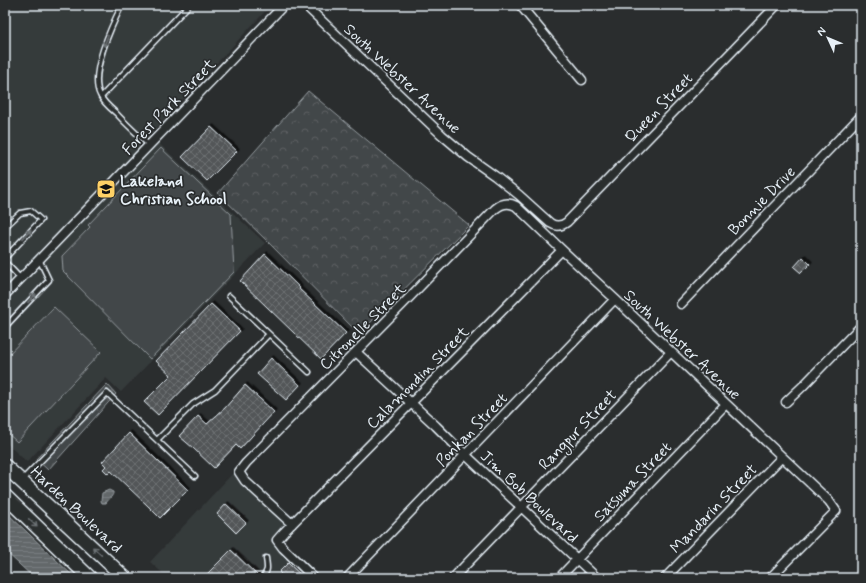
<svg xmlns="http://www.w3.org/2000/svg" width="866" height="583" viewBox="0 0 866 583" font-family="Mynerve,sans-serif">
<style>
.built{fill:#363a3b}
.forest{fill:url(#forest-crowns);stroke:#959ca0}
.garden{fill:#424648;stroke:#959ca0}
.water{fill:url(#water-rules);stroke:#989fa3}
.building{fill:url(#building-cross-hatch);stroke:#e8f1f8;filter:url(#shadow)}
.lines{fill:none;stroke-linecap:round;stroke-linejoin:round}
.service-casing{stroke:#e8f1f8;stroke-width:7}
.minor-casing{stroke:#e8f1f8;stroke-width:11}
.primary-casing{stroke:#e8f1f8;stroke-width:16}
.service{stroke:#2a2d2e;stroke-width:4}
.minor{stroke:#2a2d2e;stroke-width:8}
.primary{stroke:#2a2d2e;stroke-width:13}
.oneway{stroke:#6c7275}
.labels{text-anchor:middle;stroke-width:3.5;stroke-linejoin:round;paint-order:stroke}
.street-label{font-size:16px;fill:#e8f1f8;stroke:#2a2d2e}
.poi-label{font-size:16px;font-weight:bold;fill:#e8f1f8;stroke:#2a2d2e;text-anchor:start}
</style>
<defs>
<pattern id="forest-crowns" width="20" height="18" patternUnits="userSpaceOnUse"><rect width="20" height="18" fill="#424648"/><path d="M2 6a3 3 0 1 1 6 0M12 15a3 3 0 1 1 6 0" fill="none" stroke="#5d6163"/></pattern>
<pattern id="water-rules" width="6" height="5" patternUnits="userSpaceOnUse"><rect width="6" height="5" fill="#63686b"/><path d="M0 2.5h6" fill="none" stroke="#797e81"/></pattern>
<pattern id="building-cross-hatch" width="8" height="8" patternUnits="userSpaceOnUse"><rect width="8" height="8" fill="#535759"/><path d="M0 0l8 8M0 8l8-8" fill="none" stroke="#6c7072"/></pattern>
<filter id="shadow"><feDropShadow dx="2.5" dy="-2.5" stdDeviation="0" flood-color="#0009"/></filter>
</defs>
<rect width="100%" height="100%" fill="#2a2d2e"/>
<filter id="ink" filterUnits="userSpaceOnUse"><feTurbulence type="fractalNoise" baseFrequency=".025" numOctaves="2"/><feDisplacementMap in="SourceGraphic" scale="8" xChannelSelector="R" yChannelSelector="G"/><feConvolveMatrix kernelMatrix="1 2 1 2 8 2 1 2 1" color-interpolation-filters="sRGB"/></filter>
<g filter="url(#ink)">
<!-- built -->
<path class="built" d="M5,5h266l-121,130 115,108 -144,149 -15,-14 -79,84 -22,-20z
M234,472l1,3 7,9 42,40 -11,13v6l6,8 28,27h-139l-18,-16z"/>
<!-- forest -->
<path class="forest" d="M308,91l161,134 -110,109 -90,-91 -51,-50z
M107,384l9,10 -68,76 -12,-11z"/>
<!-- garden -->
<path class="garden" d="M161,148l70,66 3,58 -84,87 -87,-88 -1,-15 28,-29 -2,-2z
M54,307l47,45 -84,90 -12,-11v-73z"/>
<!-- water -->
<path class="water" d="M109,490l4,2c1,3 -5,8 -7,11h-4l-1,-2 1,-8z
M5,511l70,67h-41l-29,-27z"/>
<!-- building -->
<path class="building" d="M211,127l26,24 -30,30 -25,-24z
M265,254l35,34 -1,1 47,44 -25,26 -81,-78z
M803,257l7,7 -9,9 -7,-6z
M211,304l29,27 -82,84 -14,-13 27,-27 -15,-14z
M271,358l29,27 -14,15 -29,-26z
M245,385l29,27 -34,37 -4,-4 -22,23 -21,-20 -14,-12 19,-20 9,8 18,-16z
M129,433l59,57 -28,28 -13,-13 -36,-34 -3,3 -5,-5 3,-3 -4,-4z
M226,504l20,19 -10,10 -19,-19z
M231,550l28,27v1h-56z
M288,563l16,15h-19l-6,-6z"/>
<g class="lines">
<!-- service casing -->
<g class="service-casing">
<path id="service" d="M122,5c-10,20 -33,69 -22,90 3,7 10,13 16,18 10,11 22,22 33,32
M101,97l88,-92
M5,227l15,-14 11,-2 10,9 -36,38
M5,262l16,17
M5,327l44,-47 -10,-21
M269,334l40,38
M157,440l36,-36 22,-14 54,-56 -40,-38
M22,480l85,-87 88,83
M262,578c7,-8 5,-11 4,-20"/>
</g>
<!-- minor casing -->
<g class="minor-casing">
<path id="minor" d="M305,5l137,130 26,22 27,19 24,19 31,28c6,4 12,3 17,-1l210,-217
M520,5l62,75
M5,295l279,-290
M681,304l180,-188
M356,352l80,74 18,18 143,134
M786,402l17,-16 58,-60
M292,524l-47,-43 -6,-9 7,-9 156,-158 93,-96c7,-6 14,-7 21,-3l46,44 53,49 214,202 7,10 -66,67
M314,578l-31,-30 -6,-8 7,-8 278,-282
M347,578l268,-279
M453,578l218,-226
M559,578l167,-174
M665,578l117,-121"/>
</g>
<!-- primary casing -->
<g class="primary-casing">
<path id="primary" d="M5,466l120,112
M5,496l85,82"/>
</g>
<!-- service -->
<use href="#service" class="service"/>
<!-- minor -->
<use href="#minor" class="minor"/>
<!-- primary -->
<use href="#primary" class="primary"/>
</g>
<!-- one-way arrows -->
<defs><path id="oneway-shaft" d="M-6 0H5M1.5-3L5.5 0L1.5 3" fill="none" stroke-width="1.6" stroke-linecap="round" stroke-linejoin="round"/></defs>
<g class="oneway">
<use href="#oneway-shaft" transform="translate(106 41) rotate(111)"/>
<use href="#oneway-shaft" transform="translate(27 234) rotate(-47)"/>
<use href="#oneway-shaft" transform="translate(32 298) rotate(-47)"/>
<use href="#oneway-shaft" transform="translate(33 523) rotate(44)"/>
<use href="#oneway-shaft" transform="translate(97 551) rotate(-137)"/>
</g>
</g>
<!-- icons -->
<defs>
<g id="school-square" transform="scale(1)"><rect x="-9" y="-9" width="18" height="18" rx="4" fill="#ffd166" stroke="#2a2d2e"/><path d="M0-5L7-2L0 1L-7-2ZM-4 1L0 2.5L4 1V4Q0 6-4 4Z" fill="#111"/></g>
</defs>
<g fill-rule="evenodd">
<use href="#school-square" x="106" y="189"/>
</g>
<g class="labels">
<!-- street labels -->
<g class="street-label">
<text transform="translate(403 78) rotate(43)" y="6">South Webster Avenue</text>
<text transform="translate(168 106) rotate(-46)" y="6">Forest Park Street</text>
<text transform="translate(658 107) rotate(-46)" y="6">Queen Street</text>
<text transform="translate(761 200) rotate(-46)" y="6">Bonnie Drive</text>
<text transform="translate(362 326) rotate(-45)" y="6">Citronelle Street</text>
<text transform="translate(683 344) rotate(43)" y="6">South Webster Avenue</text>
<text transform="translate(417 377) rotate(-45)" y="6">Calamondin Street</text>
<text transform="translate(471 429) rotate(-46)" y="6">Ponkan Street</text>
<text transform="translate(577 429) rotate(-46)" y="6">Rangpur Street</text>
<text transform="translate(632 481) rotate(-46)" y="6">Satsuma Street</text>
<text transform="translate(530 496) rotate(43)" y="6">Jim Bob Boulevard</text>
<text transform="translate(713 508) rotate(-46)" y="6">Mandarin Street</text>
<text transform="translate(77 509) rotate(43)" y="6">Harden Boulevard</text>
</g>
<!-- poi labels -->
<g class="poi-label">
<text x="120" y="186">Lakeland<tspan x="120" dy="18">Christian School</tspan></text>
</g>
</g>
<!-- margin -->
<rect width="866" height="583" fill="none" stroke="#2a2d2e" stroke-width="20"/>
<rect x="10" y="10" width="846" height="563" fill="none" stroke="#e8f1f8" stroke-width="1.5" filter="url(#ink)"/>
<!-- north arrow -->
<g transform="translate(828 38) rotate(314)" stroke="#2a2d2e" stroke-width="3" paint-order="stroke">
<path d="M0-3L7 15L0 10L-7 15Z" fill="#e8f1f8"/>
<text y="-6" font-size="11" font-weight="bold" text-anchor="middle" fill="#e8f1f8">N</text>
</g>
</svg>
